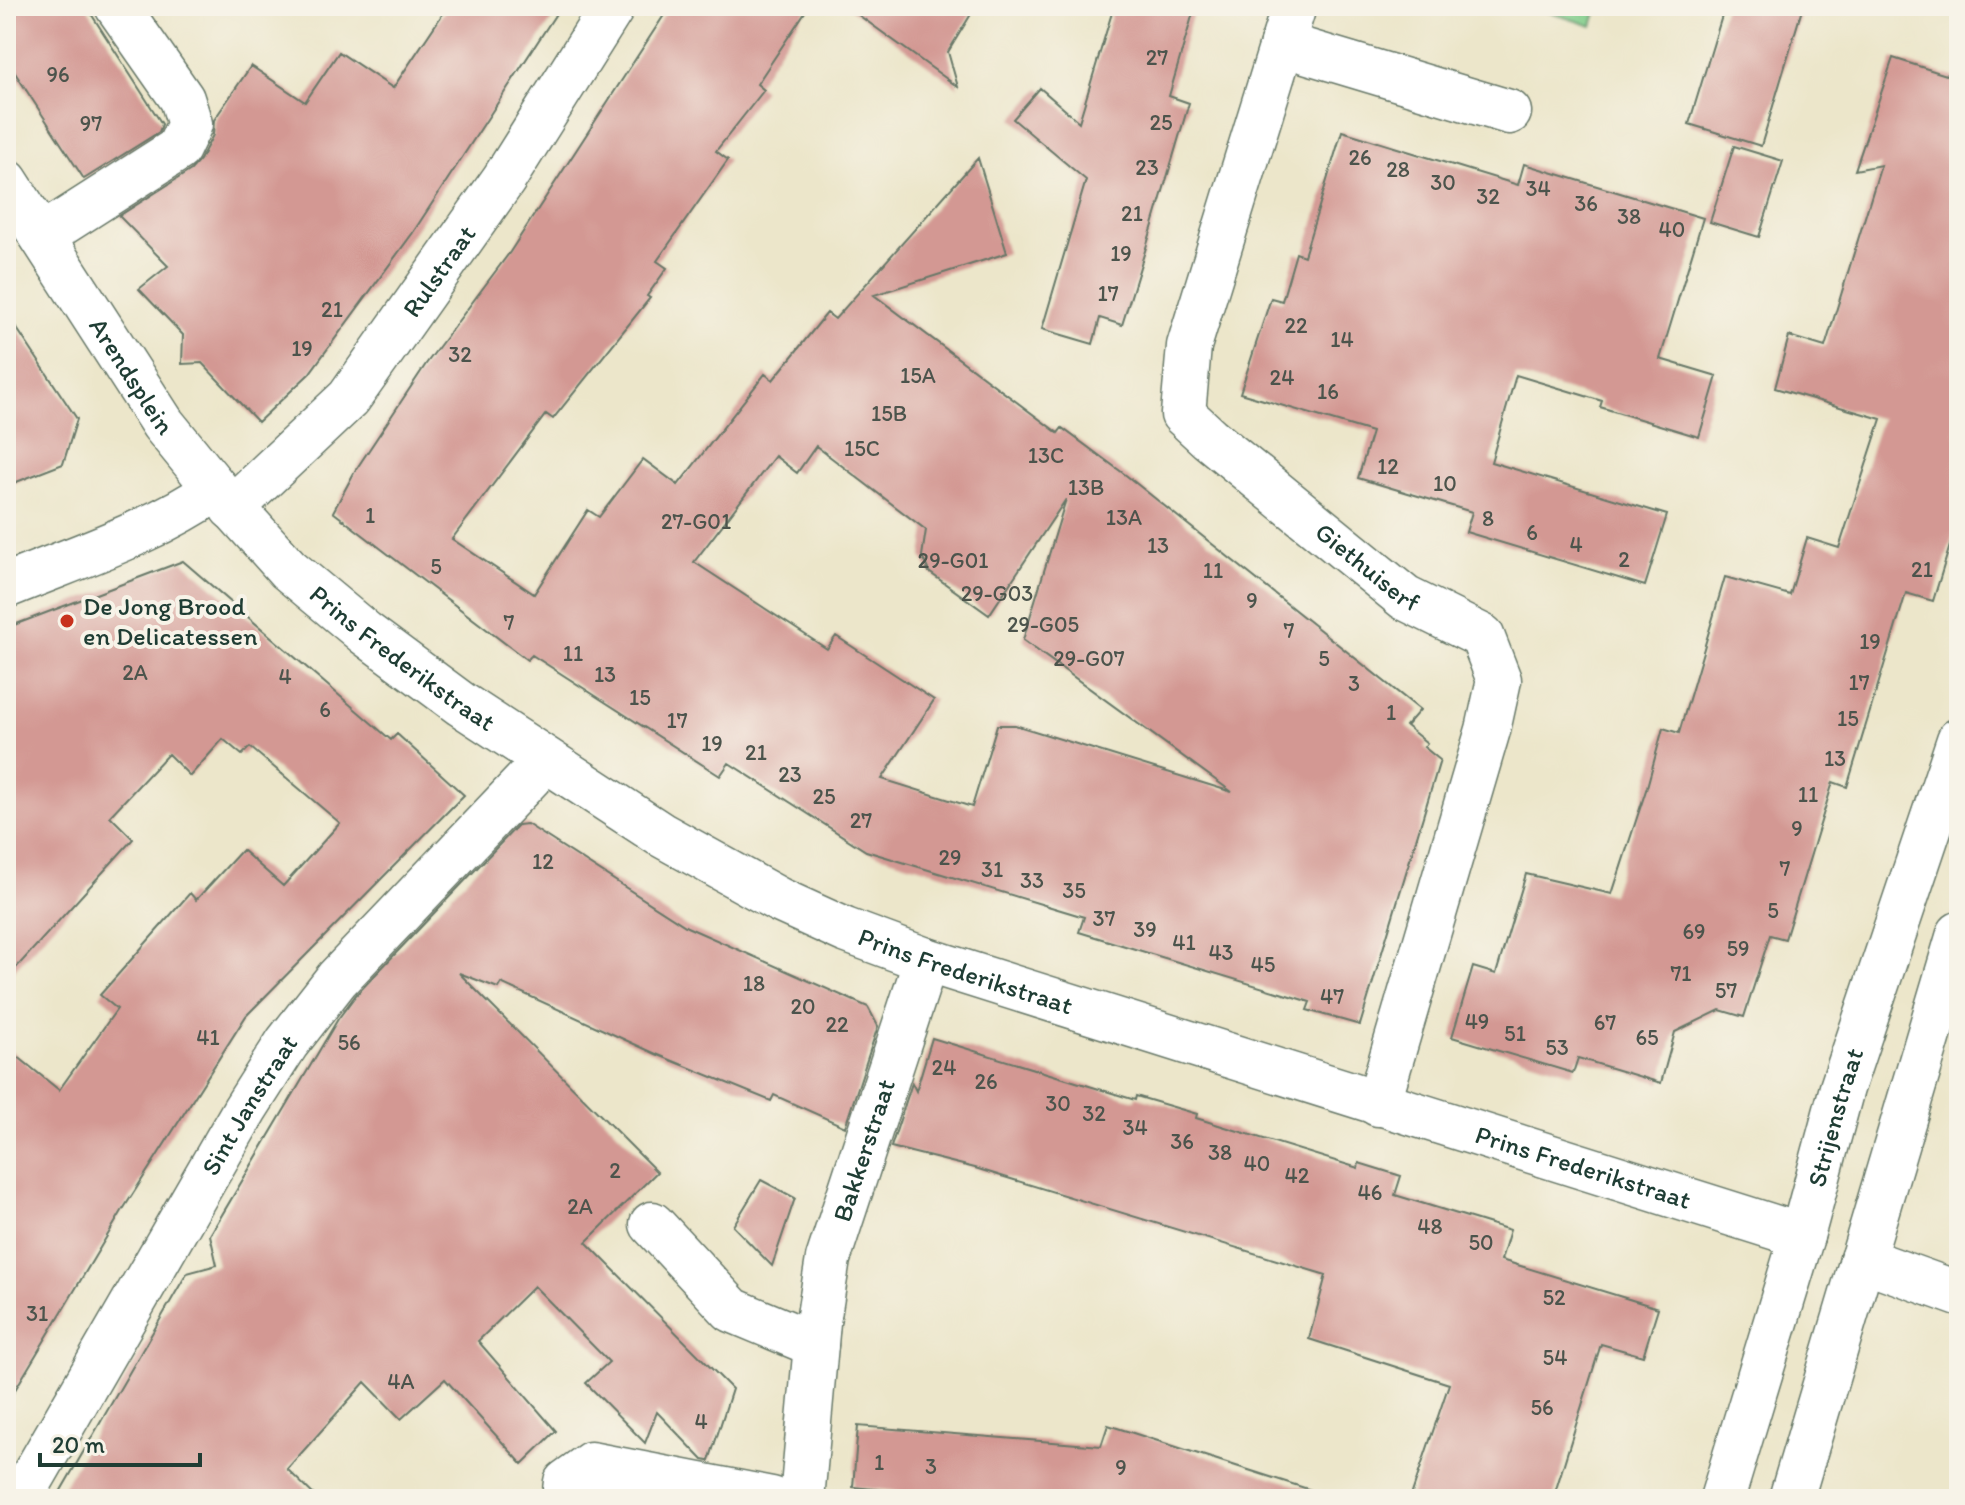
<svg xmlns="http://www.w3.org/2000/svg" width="1965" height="1505" viewBox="0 0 1965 1505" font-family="Itim,sans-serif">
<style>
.green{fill:#82cd8b;stroke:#508560;stroke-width:2}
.building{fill:#d39893;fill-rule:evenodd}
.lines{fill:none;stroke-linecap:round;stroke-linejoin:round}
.street-casing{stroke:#677868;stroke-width:47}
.secondary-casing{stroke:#677868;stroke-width:47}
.street{stroke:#fff;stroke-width:44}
.secondary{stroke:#fff;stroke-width:44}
.poi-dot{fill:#c8321e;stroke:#f7f3e8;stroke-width:3}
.labels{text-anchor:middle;stroke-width:8;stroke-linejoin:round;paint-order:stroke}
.number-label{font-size:22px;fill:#4c544c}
.street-label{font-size:26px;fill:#1f3d34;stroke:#f7f3e8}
.poi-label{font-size:26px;fill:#1f3d34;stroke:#f7f3e8;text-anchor:start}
</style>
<rect width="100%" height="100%" fill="#f7f3e8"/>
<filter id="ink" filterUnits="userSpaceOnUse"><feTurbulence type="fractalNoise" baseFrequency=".0125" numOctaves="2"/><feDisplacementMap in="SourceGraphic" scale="16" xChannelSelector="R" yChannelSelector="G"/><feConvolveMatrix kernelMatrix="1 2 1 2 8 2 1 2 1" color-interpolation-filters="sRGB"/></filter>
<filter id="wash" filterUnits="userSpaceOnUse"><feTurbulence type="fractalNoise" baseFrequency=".006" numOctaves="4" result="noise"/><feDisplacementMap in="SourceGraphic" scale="32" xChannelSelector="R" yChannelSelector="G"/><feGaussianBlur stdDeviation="1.8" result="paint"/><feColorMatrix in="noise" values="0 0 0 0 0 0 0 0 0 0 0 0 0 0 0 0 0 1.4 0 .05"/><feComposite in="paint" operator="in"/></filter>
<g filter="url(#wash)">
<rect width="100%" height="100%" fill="#ece6ca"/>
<!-- green -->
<path class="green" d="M1529,6h69l-6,20z"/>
<g id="blocks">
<!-- building -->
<path class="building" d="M6,6h80l76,118 -3,8 -75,47 -78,-120z
M448,6h113l-149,228 -103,140 -51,48 -56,-59 -20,1 1,-29 -44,-46 29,-23 -49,-50 72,-46 9,-10 13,-25 1,-15 37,-54 54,36 34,-50 54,36z
M670,6h139l-52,78 7,6 -48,61 12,9 -71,101 10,7 -20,28 3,2 -97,121 -7,-5 -94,125 82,55 54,-84 11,7 44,-58 35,26 87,-111 8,6 54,-67 8,6 143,-161 29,95 -133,42 184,138 4,-5 65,48 293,234 -14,16 21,17 -3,4 16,13 -80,265 -53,-15 3,-8 -231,-70 5,-15 -218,-66 -137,-88 -9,13 -188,-121 -5,5 -194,-148 22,-41 71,-107 84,-112zM816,446l110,84 -4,26 7,16 60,43 77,-116 -43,141 209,152 -217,-67h-18l-25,82 -90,-28 52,-79 -98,-64 -9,13 -133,-87 81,-106 22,17z
M846,6h130l-28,46 10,35z
M1114,6h81l-26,90 20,7 -36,122 -31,100 -22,-7 -7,26 -51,-15 44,-149 -73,-61 27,-31 39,34z
M1725,6h78l-42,140 -72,-22z
M1893,58l66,21v437l-26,85 -27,-8 -59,194 -14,-5 -48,157 -15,-4 -26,82 -24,-7 -45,22 -14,51 -83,-25 -5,15 -121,-36 21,-70 23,7 30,-100 86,20 35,-107 16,-59 16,5 46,-156 65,18 17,-57 32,10 42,-129 -106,-31 14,-52 36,11 56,-182 -26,5z
M1342,131l176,54 6,-21 179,54 -43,141 57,17 -18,61 -99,-30 2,-6 -86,-26 -25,87 176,53 -22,71 -179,-54 6,-20 -114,-34 14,-46 -132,-39 31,-95 11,3 14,-48 8,3z
M1734,146l49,15 -24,76 -49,-15z
M6,312l71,107 -14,45 -57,22z
M183,561l208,179 6,-6 67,61 -218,221 -124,195 -116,194v-358l53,43 58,-81 -17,-14 90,-102 6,7 46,-50 41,36 57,-63 -90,-76 -8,8 -19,-16 -33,37 -22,-22 -58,62 23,23 -127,140v-351z
M527,824l160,103 181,80 10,19 -33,101 -71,-32 -3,6 -115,-47 -155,-71 -3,5 -39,-15 198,199 -71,70 146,147 -23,72 -6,-1 -46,-48 -12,31 -59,-60 23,-21 -75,-76 -56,55 78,90 -34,33 -77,-85 -44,40 -36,-37 -78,87 31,30h-262l131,-226 30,-8 -7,-30 128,-216 18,-24 162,-170z
M932,1038l203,62 1,-4 61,18 -1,4 162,50 1,-5 42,13 -6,19 115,35 -9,30 157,48 -15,48 -42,-12 -48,155h-143l39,-115 -140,-45 17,-64 -351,-107 -84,-21 21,-64 4,8z
M761,1180l34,18 -23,68 -39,-40z
M1108,1425l203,65 -1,9h-334l-123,-12 5,-61 243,20z"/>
</g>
</g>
<g filter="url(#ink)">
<use href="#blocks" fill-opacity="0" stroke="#677868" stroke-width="2"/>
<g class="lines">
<!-- street casing -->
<g class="street-casing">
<g id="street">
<path id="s1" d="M1294,6l-105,340 -6,68 26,24 196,160 77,38 17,44 -11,50 -110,374"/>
<path d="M1282,44l227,68"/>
<path id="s2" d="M6,181l157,243 53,65 72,80 77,64 96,71 199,130 119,66 66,30 81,30 876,276"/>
<path d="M42,236l136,-87 12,-25 -8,-25 -65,-93"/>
<path id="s3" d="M232,508l117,-110 155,-219 109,-173"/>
<path d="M6,586c70,-29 147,-53 210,-97"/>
<path d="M652,1224l80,86 84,35"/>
<path d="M1862,1259l97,35"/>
<path id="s4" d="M20,1499l225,-390 42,-66 50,-64 209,-219"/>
<path d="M564,1499l2,-17 25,-18 181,35"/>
<path id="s5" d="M802,1499l16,-177 10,-63 98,-299"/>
</g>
</g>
<!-- secondary casing -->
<g class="secondary-casing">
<g id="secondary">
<path id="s6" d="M1722,1499l80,-263 40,-148 117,-348"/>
<path d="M1791,1499l168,-565"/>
</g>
</g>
<!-- street -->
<use href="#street" class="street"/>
<!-- secondary -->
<use href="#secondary" class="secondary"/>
</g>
</g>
<!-- markers -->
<circle class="poi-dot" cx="67" cy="621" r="8"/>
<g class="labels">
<!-- number labels -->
<g class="number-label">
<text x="1157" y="65">27</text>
<text x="58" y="82">96</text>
<text x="1161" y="130">25</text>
<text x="91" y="131">97</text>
<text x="1360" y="165">26</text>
<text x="1147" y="175">23</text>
<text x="1398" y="177">28</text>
<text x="1443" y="190">30</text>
<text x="1538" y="196">34</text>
<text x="1488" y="204">32</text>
<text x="1586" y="211">36</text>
<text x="1132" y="221">21</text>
<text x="1629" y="224">38</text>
<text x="1672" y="237">40</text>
<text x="1121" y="261">19</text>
<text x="1108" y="301">17</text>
<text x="332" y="317">21</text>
<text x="1296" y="333">22</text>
<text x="1342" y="347">14</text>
<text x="302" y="356">19</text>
<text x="460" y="362">32</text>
<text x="918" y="383">15A</text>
<text x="1282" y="385">24</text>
<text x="1328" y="399">16</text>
<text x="889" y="421">15B</text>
<text x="862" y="456">15C</text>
<text x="1046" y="463">13C</text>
<text x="1388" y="474">12</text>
<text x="1445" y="491">10</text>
<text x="1086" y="495">13B</text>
<text x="370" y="523">1</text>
<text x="1124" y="525">13A</text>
<text x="1488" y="526">8</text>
<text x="696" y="529">27-G01</text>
<text x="1532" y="540">6</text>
<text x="1576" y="552">4</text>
<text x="1158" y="553">13</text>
<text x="1624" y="567">2</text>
<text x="953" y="568">29-G01</text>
<text x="436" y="574">5</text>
<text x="1922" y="577">21</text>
<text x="1213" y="578">11</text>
<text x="997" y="601">29-G03</text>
<text x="1252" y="608">9</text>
<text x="509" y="630">7</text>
<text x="1043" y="632">29-G05</text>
<text x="1289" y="638">7</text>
<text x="1870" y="649">19</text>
<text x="573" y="661">11</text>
<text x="1089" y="666">29-G07</text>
<text x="1324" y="666">5</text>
<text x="135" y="680">2A</text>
<text x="605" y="682">13</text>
<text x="285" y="684">4</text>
<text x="1859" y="690">17</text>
<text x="1354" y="691">3</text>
<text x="640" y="705">15</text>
<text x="325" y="717">6</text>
<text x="1391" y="720">1</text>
<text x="1848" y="726">15</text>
<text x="677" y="728">17</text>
<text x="712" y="751">19</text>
<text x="756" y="760">21</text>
<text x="1835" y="766">13</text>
<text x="790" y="782">23</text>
<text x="1808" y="802">11</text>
<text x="824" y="804">25</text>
<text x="861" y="828">27</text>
<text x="1797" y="836">9</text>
<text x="950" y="865">29</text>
<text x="543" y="869">12</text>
<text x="1785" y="876">7</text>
<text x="992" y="877">31</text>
<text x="1032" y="888">33</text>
<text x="1074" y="898">35</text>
<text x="1773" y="918">5</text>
<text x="1104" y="926">37</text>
<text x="1145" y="937">39</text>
<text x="1694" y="939">69</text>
<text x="1184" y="950">41</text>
<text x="1738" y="956">59</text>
<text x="1221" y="960">43</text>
<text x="1263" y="972">45</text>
<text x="1681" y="981">71</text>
<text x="754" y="991">18</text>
<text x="1726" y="998">57</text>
<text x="1332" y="1004">47</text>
<text x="803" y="1014">20</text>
<text x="1477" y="1029">49</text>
<text x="1605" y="1030">67</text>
<text x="837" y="1032">22</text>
<text x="1515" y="1041">51</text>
<text x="208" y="1045">41</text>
<text x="1647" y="1045">65</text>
<text x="349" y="1050">56</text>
<text x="1557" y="1055">53</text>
<text x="944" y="1075">24</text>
<text x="986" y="1089">26</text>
<text x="1058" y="1111">30</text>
<text x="1094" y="1121">32</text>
<text x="1135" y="1135">34</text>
<text x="1182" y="1149">36</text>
<text x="1220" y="1160">38</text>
<text x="1257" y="1171">40</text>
<text x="615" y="1178">2</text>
<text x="1297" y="1183">42</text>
<text x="1370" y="1200">46</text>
<text x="580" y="1214">2A</text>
<text x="1430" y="1234">48</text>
<text x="1481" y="1250">50</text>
<text x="1554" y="1305">52</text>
<text x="37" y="1321">31</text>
<text x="1555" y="1365">54</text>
<text x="401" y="1389">4A</text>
<text x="1542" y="1415">56</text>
<text x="701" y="1429">4</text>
<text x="879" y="1470">1</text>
<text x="931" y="1474">3</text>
<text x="1121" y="1475">9</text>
</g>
<!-- street labels -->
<g class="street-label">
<text dy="9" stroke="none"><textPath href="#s3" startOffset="316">Rulstraat</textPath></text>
<text dy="9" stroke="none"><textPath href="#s2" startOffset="232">Arendsplein</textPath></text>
<text dy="9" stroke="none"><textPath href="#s1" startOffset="664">Giethuiserf</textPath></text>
<text dy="9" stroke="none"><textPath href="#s2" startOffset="626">Prins Frederikstraat</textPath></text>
<text dy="9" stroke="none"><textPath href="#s2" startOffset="1274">Prins Frederikstraat</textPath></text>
<text dy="9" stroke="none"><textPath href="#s4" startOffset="456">Sint Janstraat</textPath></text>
<text dy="9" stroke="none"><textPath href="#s6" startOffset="398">Strijenstraat</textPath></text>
<text dy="9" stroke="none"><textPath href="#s5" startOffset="356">Bakkerstraat</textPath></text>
<text dy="9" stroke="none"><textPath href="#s2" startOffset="1922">Prins Frederikstraat</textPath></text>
</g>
<!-- poi labels -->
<g class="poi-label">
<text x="83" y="615">De Jong Brood<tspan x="83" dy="30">en Delicatessen</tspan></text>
</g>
</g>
<!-- margin -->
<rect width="1965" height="1505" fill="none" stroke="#f7f3e8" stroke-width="32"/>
<!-- scale -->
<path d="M40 1453v12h160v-12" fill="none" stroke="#1f3d34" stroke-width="4"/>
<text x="52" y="1453" font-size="24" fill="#1f3d34" stroke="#f7f3e8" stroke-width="6" paint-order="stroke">20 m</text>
</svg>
